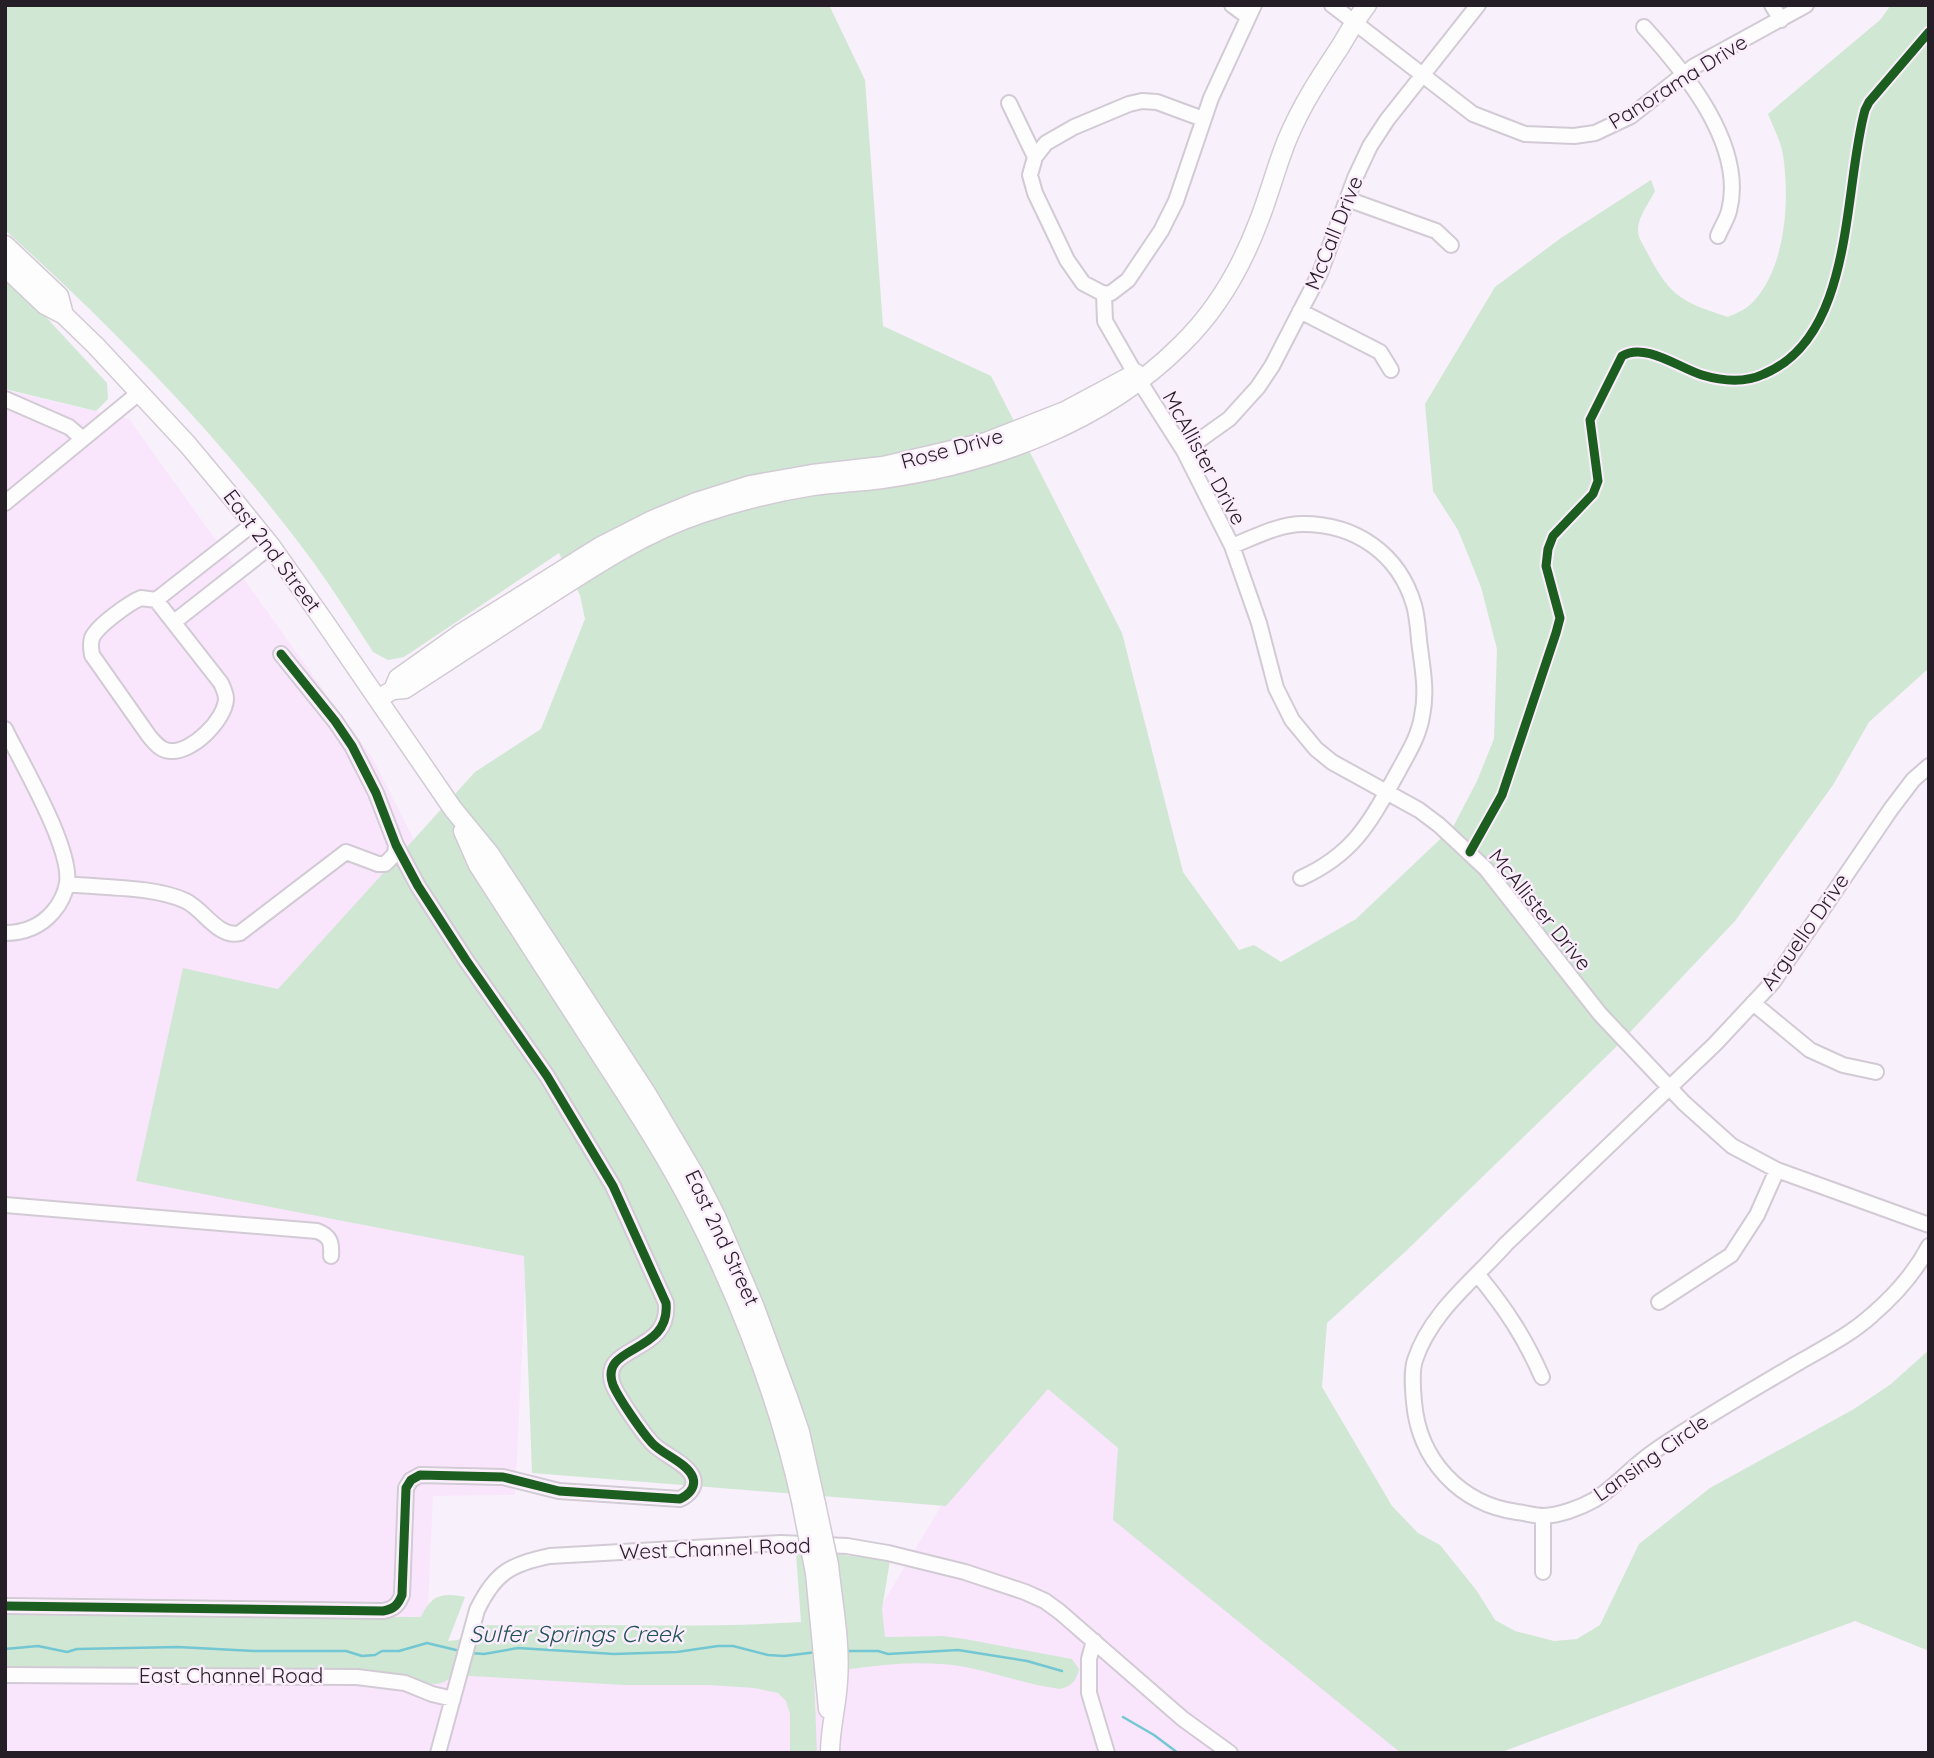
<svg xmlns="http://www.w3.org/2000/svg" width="1934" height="1758" viewBox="0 0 1934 1758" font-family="Quicksand,sans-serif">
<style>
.built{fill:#fae6fc}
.green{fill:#d0e7d4}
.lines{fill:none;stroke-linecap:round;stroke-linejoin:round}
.stream{stroke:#73c7d2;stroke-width:2.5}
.minor-casing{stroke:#d2cad4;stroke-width:18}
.major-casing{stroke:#d2cad4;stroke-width:21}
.minor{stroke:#fefdfe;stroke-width:14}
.major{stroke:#fefdfe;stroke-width:18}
.major-bridge-casing{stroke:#d2cad4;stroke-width:21;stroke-linecap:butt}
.major-bridge{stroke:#fefdfe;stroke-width:18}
.cycleway-casing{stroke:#fcedfd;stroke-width:13}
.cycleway{stroke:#1b5e20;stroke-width:9}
.labels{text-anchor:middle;stroke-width:5;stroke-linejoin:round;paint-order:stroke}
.street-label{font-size:21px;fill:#261e27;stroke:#fcedfd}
.water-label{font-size:23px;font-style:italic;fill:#205358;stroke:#fcedfd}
</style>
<rect width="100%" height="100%" fill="#f8f0fa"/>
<!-- built -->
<path class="built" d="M5,390l124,29 244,340 82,162 72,327 -12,247 -82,1 -6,128 -422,-1z
M1048,1389l70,59 283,305h-1396v-113l853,5 83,-139z"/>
<!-- green -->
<path class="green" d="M5,5h824l36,75 18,246 108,50 131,257 61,239 56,78 15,-5 27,17 75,-43 97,-92 24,-46 17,-42 3,-90 -16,-62 -23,-57 -25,-39 -8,-87 70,-117 66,-49 90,-58 4,11c-6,12 -18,27 -17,40 0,8 8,18 11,25 22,42 36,47 79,61 8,-4 17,-7 23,-13 35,-34 39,-104 32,-149 -2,-14 -10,-28 -15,-41l112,-94 11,-15h38v663l-60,54 -36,63 -98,136 -120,127 -209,203 -79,72 -5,64 70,119 26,27 22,12 37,46 18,29 20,11 39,10 23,-2 23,-14 39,-81 71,-56 144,-79 37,-25 38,-34v301l-74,-30 -356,132h-98l-288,-233 5,-72 -70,-59 -102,117 -414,-33 -8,-217 -388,-75 47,-213 95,21 197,-217 66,-43 44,-110 -5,-24 -21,-42 -155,104 -16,3 -15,-8c-20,-31 -40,-63 -62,-93 -89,-120 -195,-229 -306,-329z
M5,278l27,24 75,81 1,16 -12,12 -91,-22z
M804,1551l86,9 -8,49 3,28 58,-1 22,3 107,20 7,10c-2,11 -7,17 -19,20 -33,-4 -66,-17 -100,-23 -46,-7 -100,0 -146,10l3,77h-27v-39l-4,-13 -8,-8 -24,-5 -46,-3h-84l-171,-10c-14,17 -38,6 -56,0l-392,-6v-54l416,2c10,-21 20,-25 44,-20l-17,44 10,-1 20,-15c44,1 86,0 130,0 64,1 129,1 193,-3l-5,-69z"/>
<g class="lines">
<!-- stream -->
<path class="stream" d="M5,1649l33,-3 29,6 10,-3 101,-2 76,4h92l16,5 13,-1 7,-4h17l28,-8 33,8
M845,1651h33l10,3 70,-4 69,11 35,10
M470,1653l14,1 34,-6 96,6 63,-2 41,-6h15l35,9 16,1 33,-4
M1123,1717l31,18 24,18"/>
<!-- minor casing -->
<g class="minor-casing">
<path id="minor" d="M1232,5l16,12
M1332,5l141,109 52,20 49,2 21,-3 36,-17 62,-49 113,-62
M1772,5l9,15
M1644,27c41,45 102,119 85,184 -2,8 -8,17 -11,25
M1009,103l26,54
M1203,119l-46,-17 -15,-1 -13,3 -55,23 -28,16 -11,14 -5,18 5,18 32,67 16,23 21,11 7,-1 17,-13 33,-49 15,-30 35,-103 43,-93
M1347,199l89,32 15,14
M1104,294l1,27 35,61 44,69 48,95 27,77 17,65 16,32 24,29 16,13 87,48 20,15 47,44 114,145 84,89 48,43 45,24 152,55
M1300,311l80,41 11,18
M5,399l64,28 14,12
M1184,451l45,-32 29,-32 14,-21 48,-93 35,-95 15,-32 17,-26 91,-115
M5,503l135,-111
M1232,546c23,-9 47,-22 71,-22 53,0 96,30 111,81 4,14 4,29 6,43 3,23 7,45 2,68 -3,20 -14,37 -23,54 -28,50 -43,83 -98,108
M141,598l15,2 65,83c2,5 5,10 5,16 -1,21 -34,54 -56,52 -9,0 -15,-8 -21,-15l-57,-81c-1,-6 -2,-11 0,-17 5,-12 37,-35 49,-40z
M156,600l97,-76
M174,622l97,-76
M5,729c17,35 67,119 62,154 -2,11 -7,21 -14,29 -13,15 -29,21 -48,21
M1929,766l-16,14 -22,29 -118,173 -58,62 -209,200c-33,37 -75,68 -91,116 -4,12 -2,30 -1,42 5,58 46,102 103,110 9,1 18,4 27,4 16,-1 36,-8 50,-16 23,-14 39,-35 62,-50 45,-31 93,-58 140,-86 26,-15 54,-29 76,-49 22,-19 44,-44 57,-69
M67,884c36,4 87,2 119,17 18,9 33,38 54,32l106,-81 32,12h7l10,-10 1,-9
M1753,1003l57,47 33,15 33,7
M5,1205l312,26c13,5 15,11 14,25
M1478,1275c28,34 47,63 64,102
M1659,1302l72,-47 26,-40 20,-45
M1543,1572v-56
M5,1606l378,5c11,-2 15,-6 19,-16l4,-107 5,-8 9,-5 83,2 56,14 121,8c8,-4 16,-11 13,-21 -5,-15 -30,-23 -41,-35 -10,-11 -33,-44 -39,-58 -15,-41 58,-30 53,-82l-53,-117 -66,-110 -81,-116 -48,-74 -22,-41 -20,-52 -24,-47 -17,-25 -54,-67
M1094,1641l-5,18v34l18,60
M5,1675l352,2 48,6 27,11 21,5
M438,1753l39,-143c18,-37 33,-46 73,-54l231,-13 66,3 41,7 77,19 60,20 20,9 15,11 123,107 47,34"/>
</g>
<!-- major casing -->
<g class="major-casing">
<path id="major" d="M5,245l54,51 5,19
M5,267l40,38 19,10 32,31 92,99 45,54 38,47 53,75 129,188 37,45 157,240 48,81 21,41 38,89 34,92 12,35 16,72
M393,690l5,-12 62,-44 141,-88 51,-26 44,-18 54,-17 62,-11 71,-8 103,-24 79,-31 71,-38
M379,698l14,-8 12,-1c46,-30 92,-60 138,-90 51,-33 102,-67 160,-86 36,-12 72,-21 110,-27 23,-3 46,-4 69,-7 108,-15 221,-56 299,-134 35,-34 60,-77 77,-122 11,-27 18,-56 29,-83 14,-34 33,-63 53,-93 9,-15 16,-28 27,-42
M463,831l15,34c38,58 75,117 113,175 28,44 58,88 84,135 55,98 102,216 126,326
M829,1565c4,39 12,77 9,116 -1,24 -8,47 -8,72
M815,1573l13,136"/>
</g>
<!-- minor -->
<use href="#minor" class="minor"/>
<!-- major -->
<use href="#major" class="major"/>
<!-- major-bridge casing -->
<g class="major-bridge-casing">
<path id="major-bridge" d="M801,1501l14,72
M816,1504l13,61"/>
</g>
<!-- major-bridge -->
<use href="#major-bridge" class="major-bridge"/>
<!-- cycleway casing -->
<g class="cycleway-casing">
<path id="cycleway" d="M1470,852l32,-57 54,-162 4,-15 -14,-52 2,-17 5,-13 40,-42 5,-13 -8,-61 32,-64c23,-14 57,12 80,19 20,6 43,8 62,-1 91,-38 79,-185 101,-264l4,-8 60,-70
M5,1606l378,5c11,-2 15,-6 19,-16l4,-107 5,-8 9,-5 83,2 56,14 121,8c8,-4 16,-11 13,-21 -5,-15 -30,-23 -41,-35 -10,-11 -33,-44 -39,-58 -15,-41 58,-30 53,-82l-53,-117 -66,-110 -81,-116 -48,-74 -22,-41 -20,-52 -24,-47 -17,-25 -54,-67"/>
</g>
<!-- cycleway -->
<use href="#cycleway" class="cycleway"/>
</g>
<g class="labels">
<!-- street labels -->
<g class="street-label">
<text transform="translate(1678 82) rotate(-32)" y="7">Panorama Drive</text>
<text transform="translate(1334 233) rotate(-68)" y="7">McCall Drive</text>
<text transform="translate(952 449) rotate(-15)" y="7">Rose Drive</text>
<text transform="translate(1204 458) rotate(61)" y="7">McAllister Drive</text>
<text transform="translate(272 551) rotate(53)" y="7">East 2nd Street</text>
<text transform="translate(1540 910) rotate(51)" y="7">McAllister Drive</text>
<text transform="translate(1805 932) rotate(-55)" y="7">Arguello Drive</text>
<text transform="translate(722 1238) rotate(65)" y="7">East 2nd Street</text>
<text transform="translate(1651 1458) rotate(-35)" y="7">Lansing Circle</text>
<text transform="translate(715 1549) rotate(-2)" y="7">West Channel Road</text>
<text x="231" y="1683">East Channel Road</text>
</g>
<!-- water labels -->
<g class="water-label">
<text x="576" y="1642">Sulfer Springs Creek</text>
</g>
</g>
<!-- border -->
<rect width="1934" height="1758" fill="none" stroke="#261e27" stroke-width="14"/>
</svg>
